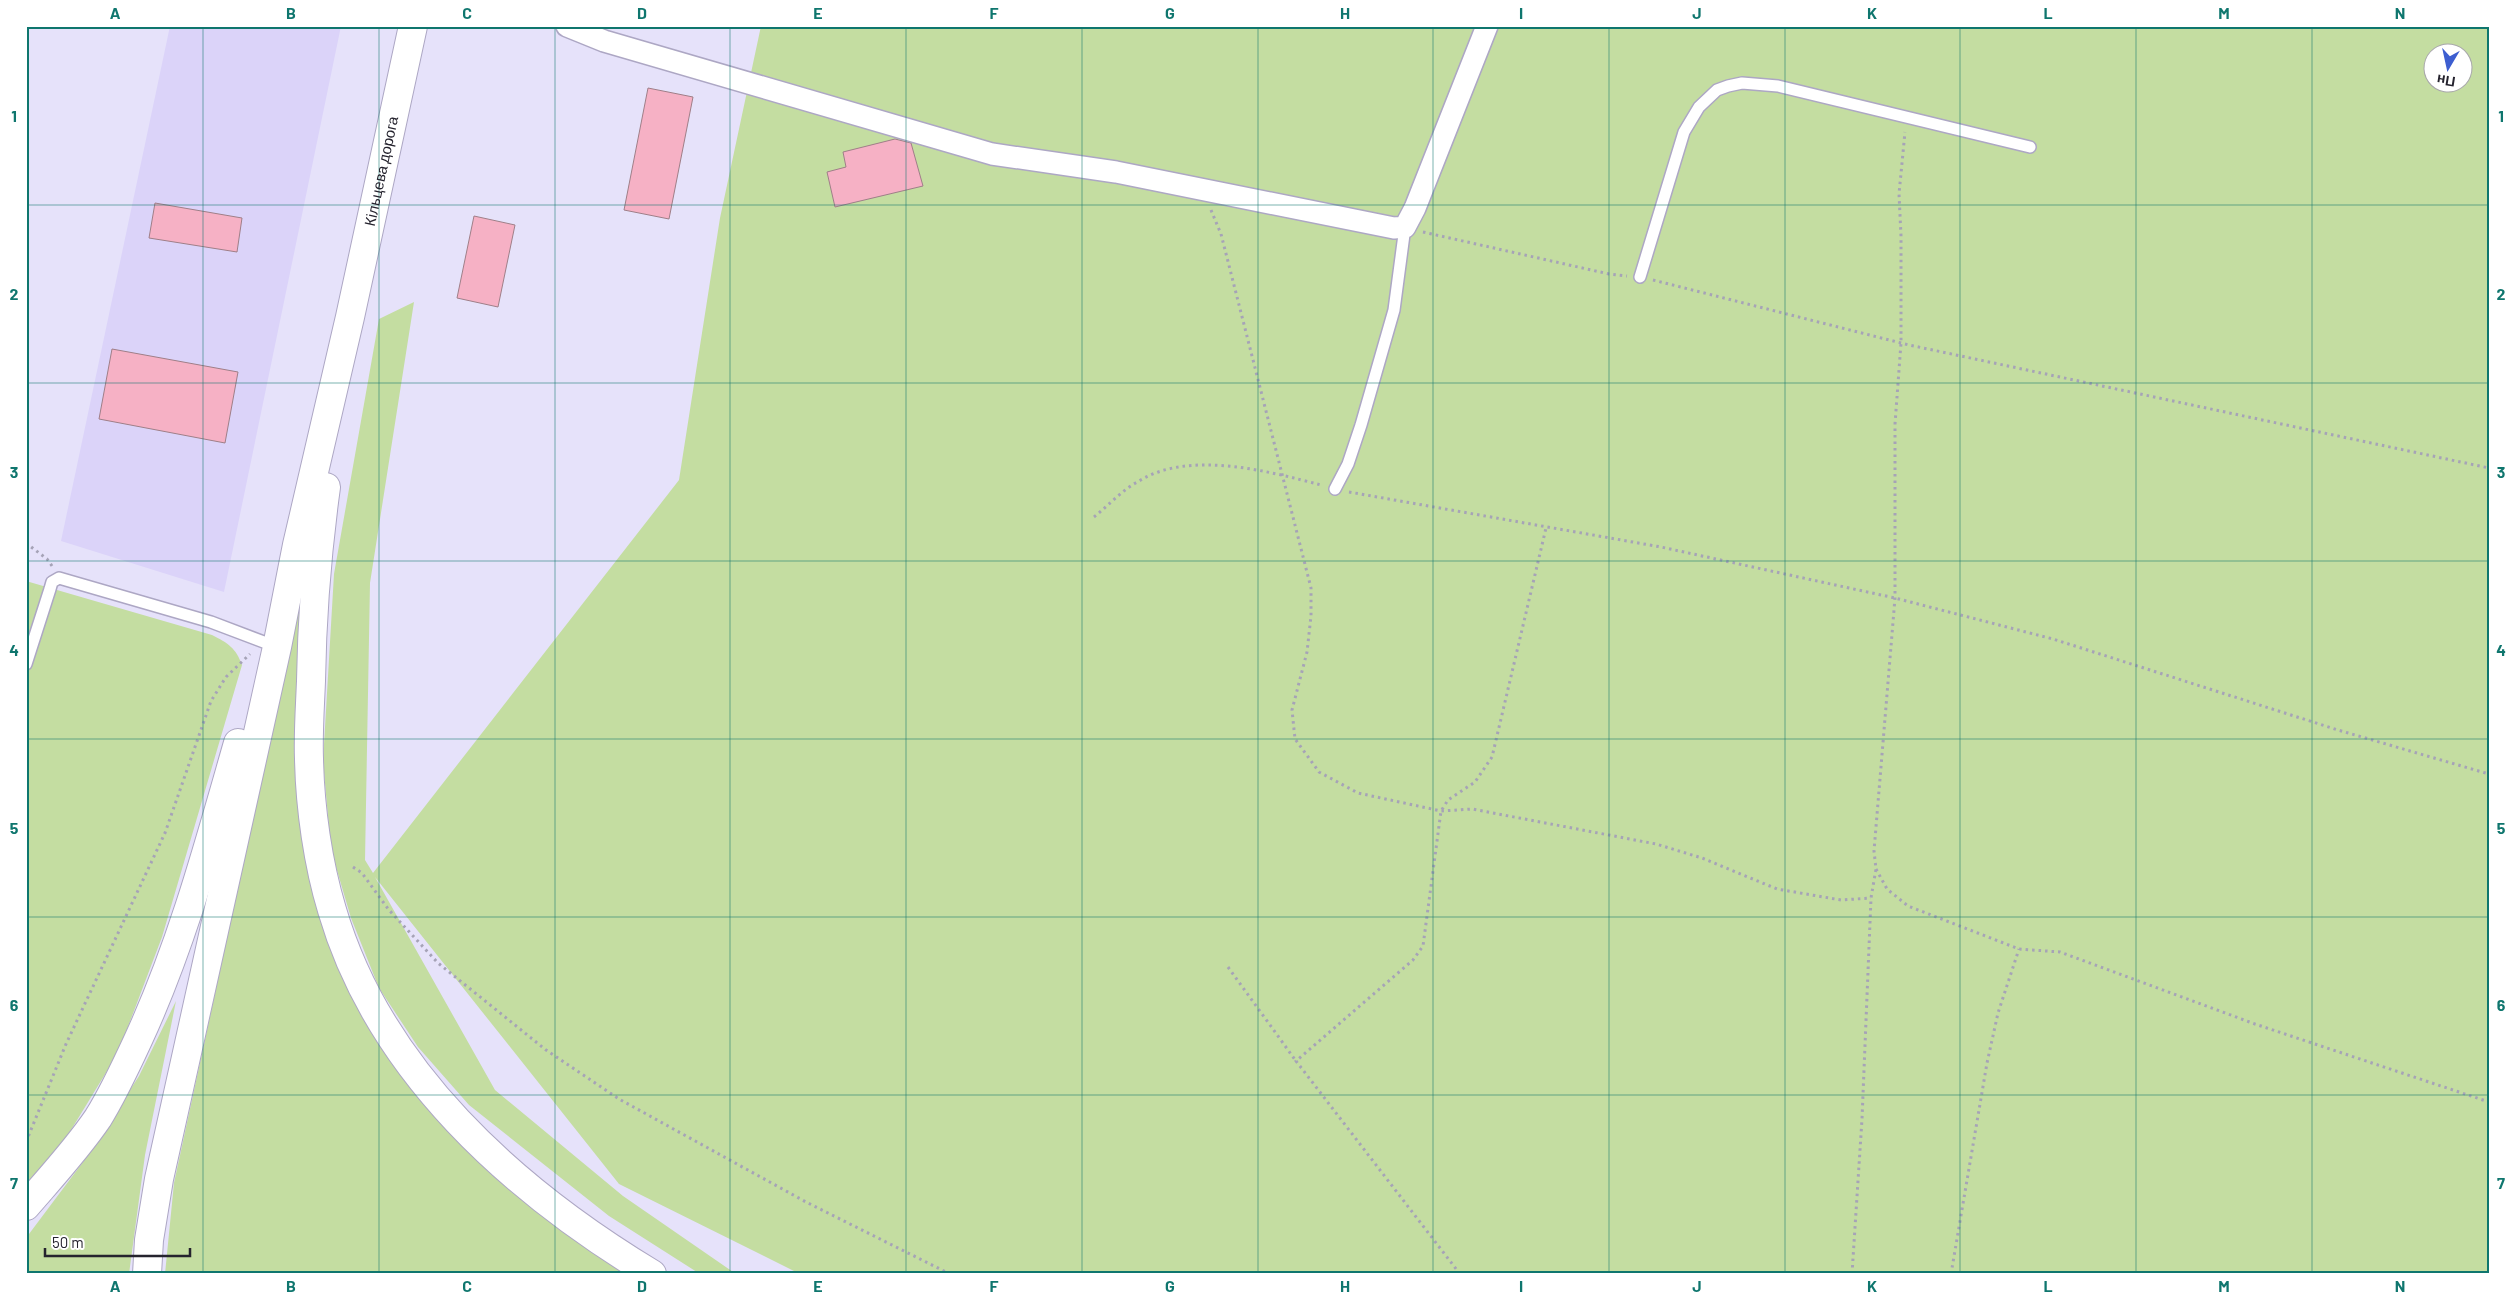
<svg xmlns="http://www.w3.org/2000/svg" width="2515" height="1300" viewBox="0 0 2515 1300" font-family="Barlow,sans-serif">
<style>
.built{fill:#dbd3f9}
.green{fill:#c4dda1;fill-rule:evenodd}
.building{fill:#f6b1c5;stroke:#9f7f88}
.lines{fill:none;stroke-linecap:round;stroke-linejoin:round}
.service-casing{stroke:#ada7c4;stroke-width:14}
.minor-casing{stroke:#ada7c4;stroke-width:24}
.trunk-casing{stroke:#ada7c4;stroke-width:30}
.path{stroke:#a6a3b7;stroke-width:3;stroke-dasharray:2.5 4;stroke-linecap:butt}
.service{stroke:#fff;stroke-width:11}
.minor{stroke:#fff;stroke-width:21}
.trunk{stroke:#fff;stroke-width:28}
.grid{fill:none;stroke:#0f766e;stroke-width:1;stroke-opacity:0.55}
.labels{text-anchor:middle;stroke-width:4;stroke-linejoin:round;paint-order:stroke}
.street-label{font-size:15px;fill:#25232e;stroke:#fff}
.neatline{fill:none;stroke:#0f766e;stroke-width:2}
.grid-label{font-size:16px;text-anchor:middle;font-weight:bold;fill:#0f766e}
</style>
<rect width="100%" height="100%" fill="#e6e2fa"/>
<!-- built -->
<path class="built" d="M170,26h171l-117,566 -163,-51z"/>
<!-- green -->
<path class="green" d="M761,26h1728v1248h-1689l-181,-90 -244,-307 120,213 128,106 113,78h-36l-91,-58 -140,-111 -51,-58 -39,-59 -28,-70 -20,-68 -8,-89 11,-187 45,-255 35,-17 -44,281 -5,277 8,13 306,-393 41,-262zM2432,52h30v30h-30z
M307,568l-11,196 98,297 239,213h-468l9,-91z
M26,581l186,54c16,8 24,13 30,30l-80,272 -44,116 -58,95 -34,41z
M176,1001l-31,154 -16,119h-103v-36l57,-76 56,-86z"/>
<!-- building -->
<path class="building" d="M648,88l45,9 -24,122 -45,-9z
M895,139l16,4 12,43 -88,21 -8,-35 19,-5 -3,-15z
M155,203l87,15 -5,34 -88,-14z
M474,216l41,9 -17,82 -41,-9z
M112,349l126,23 -13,71 -126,-24z"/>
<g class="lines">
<!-- service casing -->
<g class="service-casing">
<path id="service" d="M1640,277l44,-145 15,-25 18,-17 11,-4 14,-3 36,3 252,61
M1335,489l13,-25 13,-39 33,-115 11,-83
M26,664l24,-75 2,-7 7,-4 152,44 66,25"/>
</g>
<!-- minor casing -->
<g class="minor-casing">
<path id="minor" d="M567,26l37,15 388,113 124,18 278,56 11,-1 10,-19 72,-182"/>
</g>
<!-- trunk casing -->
<g class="trunk-casing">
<g id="trunk">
<path d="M326,487c-9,65 -14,129 -15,194 -1,26 -3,52 -2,78 1,49 9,105 23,151 47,161 181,280 320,364"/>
<path d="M26,1206c25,-29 51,-57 72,-88 15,-24 28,-52 40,-78 44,-95 71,-196 100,-297"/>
<path id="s1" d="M147,1274l2,-34 10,-61 118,-532 20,-102 53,-228 63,-291"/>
</g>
</g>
<!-- path -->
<path class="path" d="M1211,210l10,24 90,354v28l-4,36 -15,58 3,29 24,33 39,21 83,18 31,-2 184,35 46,14 75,31 64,11 30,-2
M1423,232l186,42 18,2
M1653,280l256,65 580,123
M1349,492l312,55 234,51 158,41 285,91 151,44
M1094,517c15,-12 28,-27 45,-36 50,-31 129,-10 182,4
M26,543l21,16 5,7
M353,867l9,6 27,37 49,53 108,87 73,49 187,103 144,72
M1876,869l11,20 21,17 111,43 41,3 195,72 234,78
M1228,967l68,94
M26,1142l40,-98 99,-211 46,-132 15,-24 24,-23
M1460,1274l-164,-213 117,-101 10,-14 18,-135 7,-11 27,-18 17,-25 54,-229
M1852,1274l10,-155 9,-221 5,-29 -2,-18 21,-253v-174l6,-81v-107l-2,-42 6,-62
M1951,1274l36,-211 11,-50 21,-64"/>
<!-- service -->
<use href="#service" class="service"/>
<!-- minor -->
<use href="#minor" class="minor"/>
<!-- trunk -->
<use href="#trunk" class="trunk"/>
</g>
<!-- grid -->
<path class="grid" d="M203,26v1248M379,26v1248M555,26v1248M730,26v1248M906,26v1248M1082,26v1248M1258,26v1248M1433,26v1248M1609,26v1248M1785,26v1248M1960,26v1248M2136,26v1248M2312,26v1248M26,205h2463M26,383h2463M26,561h2463M26,739h2463M26,917h2463M26,1095h2463"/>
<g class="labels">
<!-- street labels -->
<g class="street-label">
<text dy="5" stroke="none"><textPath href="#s1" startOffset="1128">Кільцева дорога</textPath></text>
</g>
</g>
<!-- border -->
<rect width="2515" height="1300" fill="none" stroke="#ffffff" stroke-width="55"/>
<!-- north arrow -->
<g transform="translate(2448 68) rotate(189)"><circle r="24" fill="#ffffff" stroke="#a8a7ab"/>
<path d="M0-4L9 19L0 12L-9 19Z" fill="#3d5ed0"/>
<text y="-8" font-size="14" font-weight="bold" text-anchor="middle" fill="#25232e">Пн</text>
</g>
<!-- scale -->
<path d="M45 1248v8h145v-8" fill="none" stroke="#25232e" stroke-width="2.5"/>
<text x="52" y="1248" font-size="15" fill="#25232e" stroke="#ffffff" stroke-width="4" paint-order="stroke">50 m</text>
<rect x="28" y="28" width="2460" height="1244" class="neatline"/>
<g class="grid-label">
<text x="115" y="19">A</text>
<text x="291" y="19">B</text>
<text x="467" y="19">C</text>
<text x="642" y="19">D</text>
<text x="818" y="19">E</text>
<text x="994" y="19">F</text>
<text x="1170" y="19">G</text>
<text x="1345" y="19">H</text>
<text x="1521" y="19">I</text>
<text x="1697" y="19">J</text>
<text x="1872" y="19">K</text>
<text x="2048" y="19">L</text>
<text x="2224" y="19">M</text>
<text x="2400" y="19">N</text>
<text x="14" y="122">1</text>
<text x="2501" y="122">1</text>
<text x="14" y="300">2</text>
<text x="2501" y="300">2</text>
<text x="14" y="478">3</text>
<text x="2501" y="478">3</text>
<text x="14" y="656">4</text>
<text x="2501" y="656">4</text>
<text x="14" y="834">5</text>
<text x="2501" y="834">5</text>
<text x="14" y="1011">6</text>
<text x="2501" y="1011">6</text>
<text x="14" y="1189">7</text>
<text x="2501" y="1189">7</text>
<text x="115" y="1292">A</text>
<text x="291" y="1292">B</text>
<text x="467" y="1292">C</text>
<text x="642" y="1292">D</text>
<text x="818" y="1292">E</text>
<text x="994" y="1292">F</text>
<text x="1170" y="1292">G</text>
<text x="1345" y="1292">H</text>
<text x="1521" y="1292">I</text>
<text x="1697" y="1292">J</text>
<text x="1872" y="1292">K</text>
<text x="2048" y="1292">L</text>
<text x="2224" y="1292">M</text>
<text x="2400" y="1292">N</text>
</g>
</svg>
